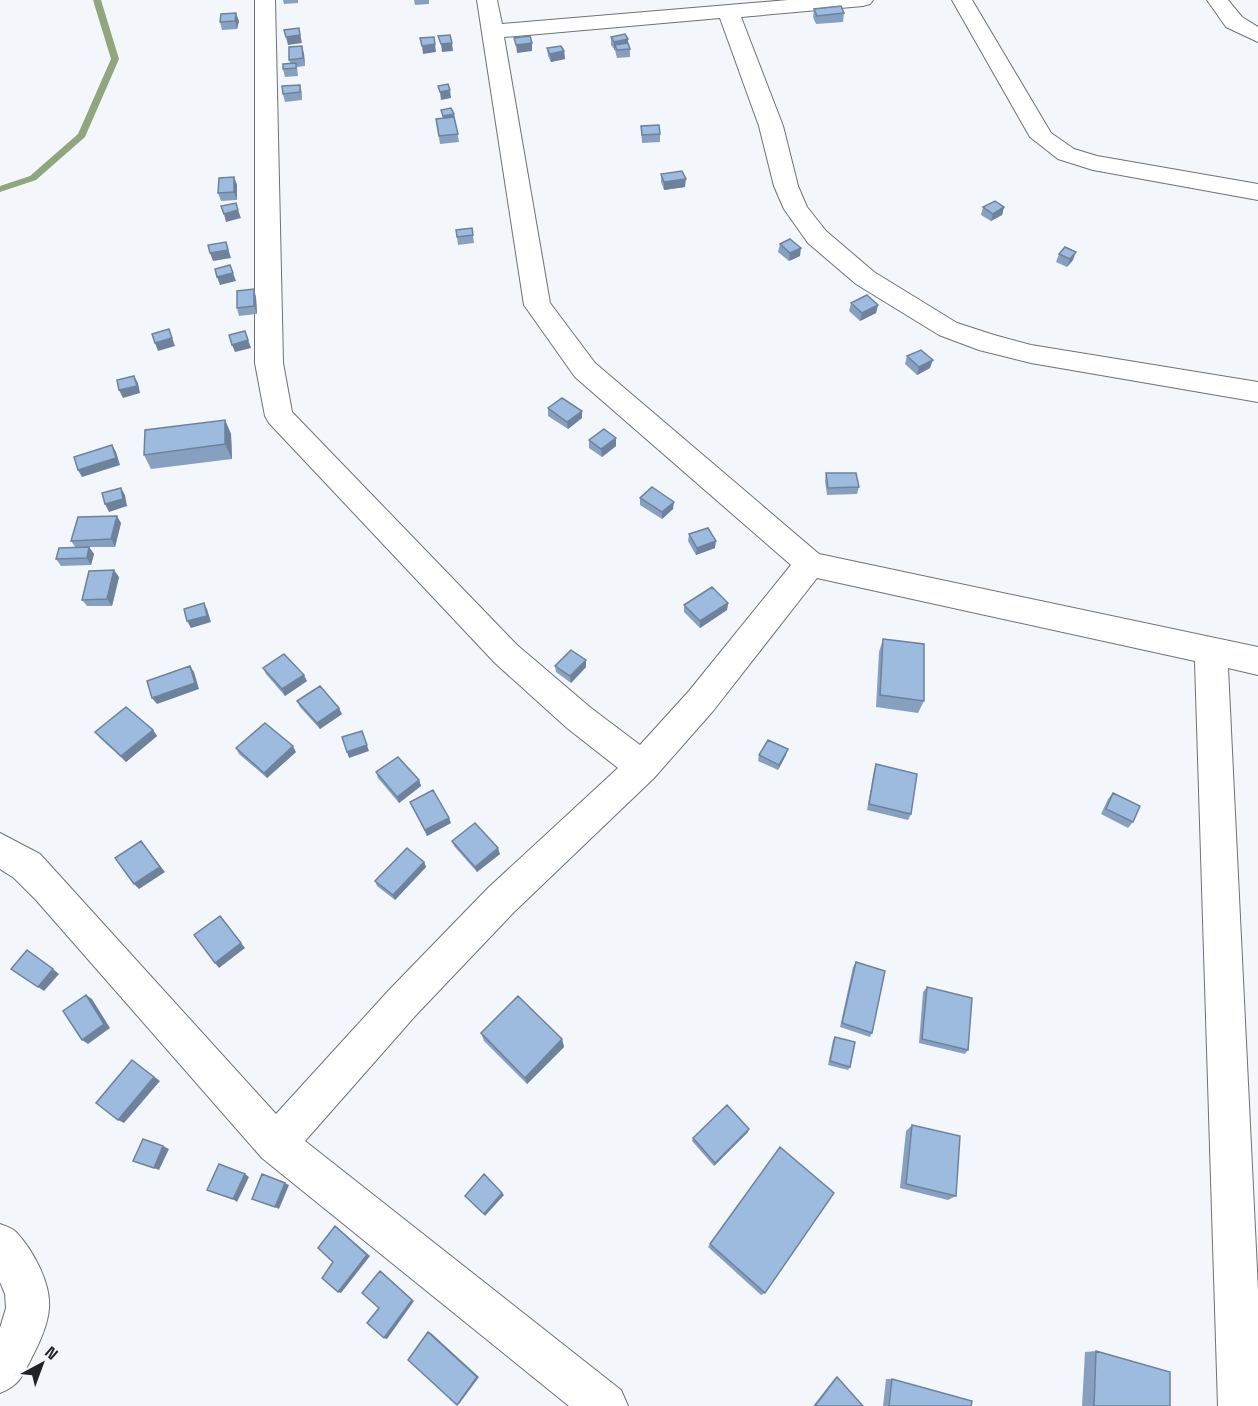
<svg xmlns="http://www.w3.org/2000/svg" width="1258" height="1406" viewBox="0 0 1258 1406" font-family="'Space Grotesk',sans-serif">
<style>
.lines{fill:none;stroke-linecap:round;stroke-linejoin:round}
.stream{fill:#90a67e;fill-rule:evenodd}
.minor-casing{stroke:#6e7175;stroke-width:2}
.minor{fill:#fff;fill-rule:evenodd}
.wall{fill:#87a0c0}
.shaded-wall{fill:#6e829c}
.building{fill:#9dbadf;stroke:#6e829c;stroke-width:1.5}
</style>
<rect width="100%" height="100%" fill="#f3f6fb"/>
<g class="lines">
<!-- stream -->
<path class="stream" d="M93,0h8l18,59 -34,78 -49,43 -36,12v-6l30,-10 48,-42 33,-75z"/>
<!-- minor casing -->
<g class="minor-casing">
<path id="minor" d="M255,0h20l8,363 9,49 225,233 74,63 49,37 49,-54 102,-126 -216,-188 -51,-72 -47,-305h20l5,24 286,-24h85l-3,4 -7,2 -122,11 42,109 15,60 9,21 19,24 48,41 83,51 37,12 37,10 227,37v20l-227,-39 -52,-13 -40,-15 -83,-51 -48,-41 -24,-34 -10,-23 -15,-60 -39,-108 -216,19 46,266 45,60 224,191 439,93v28l-30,-7 30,623v115h-40l-23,-745 -378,-83 -104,133 -59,67 -140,134 -98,103 -111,126 316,249 7,16h-59l-307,-248 -226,-258 -22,-22 -14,-9v-36l40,21 236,260 114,-125 98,-101 130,-120 -51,-40 -72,-65 -226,-240 -4,-7 -10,-53z
M952,0h20l79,133 23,16 23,7 161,28v16l-165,-30 -35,-11 -28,-22z
M1207,0h21l14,17 16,10v15l-32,-15z
M0,1224c5,2 12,4 16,8 17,18 35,51 33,76 -1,16 -9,34 -17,49 -9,18 -12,28 -32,36v-65l6,-20 -1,-14 -5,-12z"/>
</g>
<!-- minor -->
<use href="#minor" class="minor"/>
</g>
<!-- wall -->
<path class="wall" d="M283,0h15v3l-14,1z
M414,0h15v4l-14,1z
M814,9l30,4 -1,9 -27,2 -3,-7z
M221,14l18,7 -2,8 -15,1 -2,-8z
M611,37l17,6 2,6v8l-13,1 -2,-8 -4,-5z
M547,48l17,3 1,8 -14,3 -3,-6z
M304,54l1,12 -8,1 1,9 -13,1 -2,-8 7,-6 -1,-3z
M300,85l2,8v7l-17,2 -2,-8z
M441,110l13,4 5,28 -19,2 -4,-25h7z
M641,126l19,8v8l-18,1z
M661,174l24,13 -21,3 -3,-8z
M234,177l3,8v15l-16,1 -3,-8z
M983,207h21l-2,8 -11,6 -10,-6z
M472,228l2,15 -16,2 -2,-15z
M780,244l20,12 -11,5 -11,-9z
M1059,254l14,6 -6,7 -11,-5z
M256,297l1,17 -18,2 -2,-8z
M851,303l27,2 -2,8 -16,8 -11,-10z
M907,356l23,12 -13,7 -12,-11z
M548,408l34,10 -14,11 -20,-13z
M225,420l6,14 1,25 -81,10 -7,-14z
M616,438v8l-14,11 -13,-9v-8z
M826,473l33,14 -2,7 -30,1 -2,-14z
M640,498l33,11 -11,10 -22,-14z
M121,523l-6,24h-26l5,7 -3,11 -30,1 -5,-7 20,-11 -5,-7z
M689,534l26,14 -19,7 -8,-14z
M119,577l-7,29h-25l-5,-6z
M728,603l-1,7 -27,18 -16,-16v-7z
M883,639l41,62 -6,12 -42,-6 3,-55z
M555,666l31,1 -15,16 -15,-11z
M263,668l44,13 -22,15 -19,-22z
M297,701l45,13 -22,15 -20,-22z
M153,730l4,6 -31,26 -26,-24 -5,-6z
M236,748l60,4 -29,26 -28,-24z
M759,755h27l-8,15 -20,-9z
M876,764l35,50 -3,6 -41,-10 7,-40z
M376,772l43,8 2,6 -22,17 -21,-25z
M1113,793l20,29 -5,6 -27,-14 7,-15z
M410,802l41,21 -24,13z
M452,841l48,13 -23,18 -23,-26z
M424,862l2,5 -31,33 -18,-14 -2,-5z
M856,962l16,71 -2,4 -30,-10 13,-60z
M927,987l41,63 -3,4 -46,-11 4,-51z
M481,1033l81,6 2,8 -37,37 -43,-43z
M835,1037l15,30 -2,3 -20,-5 5,-25z
M912,1125l44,71 -8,4 -48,-12 6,-57z
M748,1132l-34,34 -22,-25 1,-3z
M710,1244l55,49 -4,2 -53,-48z
M1096,1351l74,55h-88l3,-54z
M837,1377l26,29h-50l22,-28z
M886,1379h6l79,27h-88z"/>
<!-- shaded-wall -->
<path class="shaded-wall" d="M236,13l3,8 -2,8 -2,-8z
M299,28l3,15 -14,2 -2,-8z
M628,39v8l-13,-2v5h-1v-8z
M452,43l1,8 -11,1 -1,-8z
M532,43v8l-15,2 -1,-8z
M435,44l1,8 -13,2 -1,-8z
M302,46l2,8 1,12 -2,-8z
M564,51l1,8 -14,3 -1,-8z
M450,90l1,8 -10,2 -1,-8z
M454,114l1,8 -10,2 -2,-8z
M234,177l3,8v15l-3,-8z
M686,179l-1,8 -21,3v-8z
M1004,207l-2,8 -11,6 2,-7z
M238,210l3,8 -15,4 -2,-8z
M226,242l5,16 -18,3 -3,-8z
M801,248l-1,8 -11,5 1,-8z
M1076,252l-3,8 -6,7 3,-8z
M233,273l3,8 -16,4 -3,-8z
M254,289l2,8 1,17 -3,-8z
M878,305l-2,8 -16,8 2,-8z
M169,329l6,17 -17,5 -3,-8z
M245,331l6,17 -16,4 -3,-7z
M933,360l-3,8 -13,7 2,-8z
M134,376l4,7 2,10 -17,5 -4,-8z
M582,411v7l-14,11 -1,-7z
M225,420l6,14 1,25 -7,-15z
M616,438v8l-14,11 -1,-8z
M112,445l4,7 4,13 -38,12 -4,-7z
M121,488l4,7 2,11 -18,6 -4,-8z
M674,502l-1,7 -11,10v-7z
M117,516l4,7 -6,24 -4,-8z
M716,541l-1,7 -19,7 1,-7z
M89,547l5,7 -3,11 -4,-7z
M114,570l5,7 -7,29 -5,-7z
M204,603l3,6 4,13 -20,6 -4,-7z
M728,603l-1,7 -27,18v-7z
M586,660v7l-15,16 -1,-7z
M190,666l4,6 5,17 -42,15 -5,-6z
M304,675l3,6 -22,15 -3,-7z
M339,708l3,6 -22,15 -3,-6z
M153,730l4,6 -31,26 -5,-6z
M362,731l7,20 -20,7 -2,-6z
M293,746l3,6 -29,26 -3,-5z
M788,749l-2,6 -8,15 1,-5z
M419,780l2,6 -22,17 -2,-6z
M449,818l2,5 -24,13 -2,-6z
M141,841l24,31 -26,17 -5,-5z
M498,848l2,6 -23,18 -2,-5z
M424,862l2,5 -31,33 -2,-5z
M224,921l21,27 -26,20 -4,-5z
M53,969l6,5 -15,17 -6,-4z
M86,995l6,4 18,29 -22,16 -6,-4z
M562,1039l2,8 -37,37 -2,-6z
M132,1060l28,21 -36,42 -6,-3z
M749,1129l-1,3 -34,34 1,-3z
M163,1146l6,3 -10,21 -5,-2z
M245,1174l4,3 -12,25 -4,-3z
M285,1183l4,2 -10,24 -4,-2z
M502,1193l2,2 -19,21 -1,-2z
M335,1226l3,2 32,28 -29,37 -3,-1z
M380,1271l2,1 32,29 -27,38 -3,-1z
M428,1332l3,1 48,44 -20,27 -2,1z"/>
<!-- building -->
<path class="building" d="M841,6l3,7 -27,3 -3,-7z
M236,13l-1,8 -15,1 1,-8z
M299,28l1,7 -14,2 -2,-7z
M625,34l3,5 -14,3 -3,-5z
M450,35l2,8 -11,1 -3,-8z
M530,36l2,7 -16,2 -2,-7z
M434,37l1,7 -13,2 -2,-8z
M628,43l2,6 -13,1 -2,-5z
M302,46l1,12 -14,2v-13z
M561,46l3,5 -14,3 -3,-6z
M296,63v5l-13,1v-5z
M448,84l2,6 -10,2 -2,-6z
M300,85v7l-17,2 -1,-8z
M451,108l3,6 -11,2 -2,-6z
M454,117l4,17 -19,2 -3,-17z
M659,125l1,9 -18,1 -1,-9z
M682,171l4,8 -22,3 -3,-8z
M234,177v15l-16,1 1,-15z
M995,201l9,6 -11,7 -10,-7z
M236,203l2,7 -14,4 -3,-8z
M472,228l1,7 -16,2 -1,-7z
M790,239l11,9 -11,5 -10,-9z
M226,242l2,8 -18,3 -2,-8z
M1065,247l11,5 -6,7 -11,-5z
M230,265l3,8 -16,4 -2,-8z
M254,289v17l-17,2v-17z
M867,295l11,10 -16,8 -11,-10z
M169,329l3,9 -17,5 -3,-9z
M245,331l3,9 -16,5 -3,-10z
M921,350l12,10 -14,7 -12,-11z
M134,376l3,10 -18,4 -2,-10z
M562,398l20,13 -15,11 -19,-14z
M225,420v24l-81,11 1,-25z
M604,429l12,9 -15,11 -12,-9z
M112,445l4,13 -38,12 -4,-13z
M826,473h30l3,14 -31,1z
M652,487l22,15 -12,10 -22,-14z
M121,488l2,11 -18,5 -3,-11z
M117,516l-6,23 -40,2 7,-24z
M708,528l8,13 -19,7 -8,-14z
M89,547l-2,11 -31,1 3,-11z
M114,570l-7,29 -25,1 7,-29z
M712,587l16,16 -28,18 -16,-16z
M204,603l3,13 -20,5 -3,-12z
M883,639l41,5v57l-44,-6z
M571,650l15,10 -16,16 -15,-10z
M284,654l20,21 -22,14 -19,-21z
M190,666l5,17 -43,15 -5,-17z
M320,686l19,22 -22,15 -20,-22z
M126,707l27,23 -32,26 -26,-24z
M265,723l28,23 -29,27 -28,-25z
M362,731l5,14 -20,7 -5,-15z
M768,740l20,9 -9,16 -20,-10z
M398,757l21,23 -22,17 -21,-25z
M876,764l41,10 -6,40 -42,-10z
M433,790l16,28 -24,12 -15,-28z
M1113,793l27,13 -7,16 -27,-13z
M475,823l23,25 -23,19 -23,-26z
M141,841l19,26 -26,17 -19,-26z
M407,848l17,14 -31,33 -18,-14z
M220,916l21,27 -26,20 -21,-28z
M27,950l26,19 -15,18 -27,-18z
M856,962l29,9 -13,62 -30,-10z
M927,987l45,11 -4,52 -46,-11z
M86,995l18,29 -22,16 -19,-29z
M518,996l44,43 -37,39 -44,-45z
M835,1037l20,5 -5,25 -20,-6z
M132,1060l22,17 -36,43 -22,-17z
M727,1105l22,24 -34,34 -22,-25z
M912,1125l48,11 -4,60 -50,-12z
M143,1139l20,7 -9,22 -21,-7z
M780,1147l54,46 -69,100 -55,-49z
M219,1164l26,10 -12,25 -26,-9z
M262,1174l23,9 -10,24 -23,-8z
M484,1174l18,19 -18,21 -19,-18z
M335,1226l32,29 -29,37 -16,-14 11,-16 -15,-14z
M380,1271l32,29 -28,38 -17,-15 12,-15 -17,-15z
M428,1332l49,45 -20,28 -49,-45z
M1096,1351l74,21v34h-76z
M837,1377l26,29h-48z
M892,1379l80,22 -1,5h-82z"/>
<!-- north arrow -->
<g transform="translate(42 1364) rotate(41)" stroke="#f3f6fb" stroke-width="4.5" paint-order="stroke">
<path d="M0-4.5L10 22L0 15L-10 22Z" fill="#212224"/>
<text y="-9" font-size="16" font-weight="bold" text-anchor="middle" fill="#212224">N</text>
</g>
</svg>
